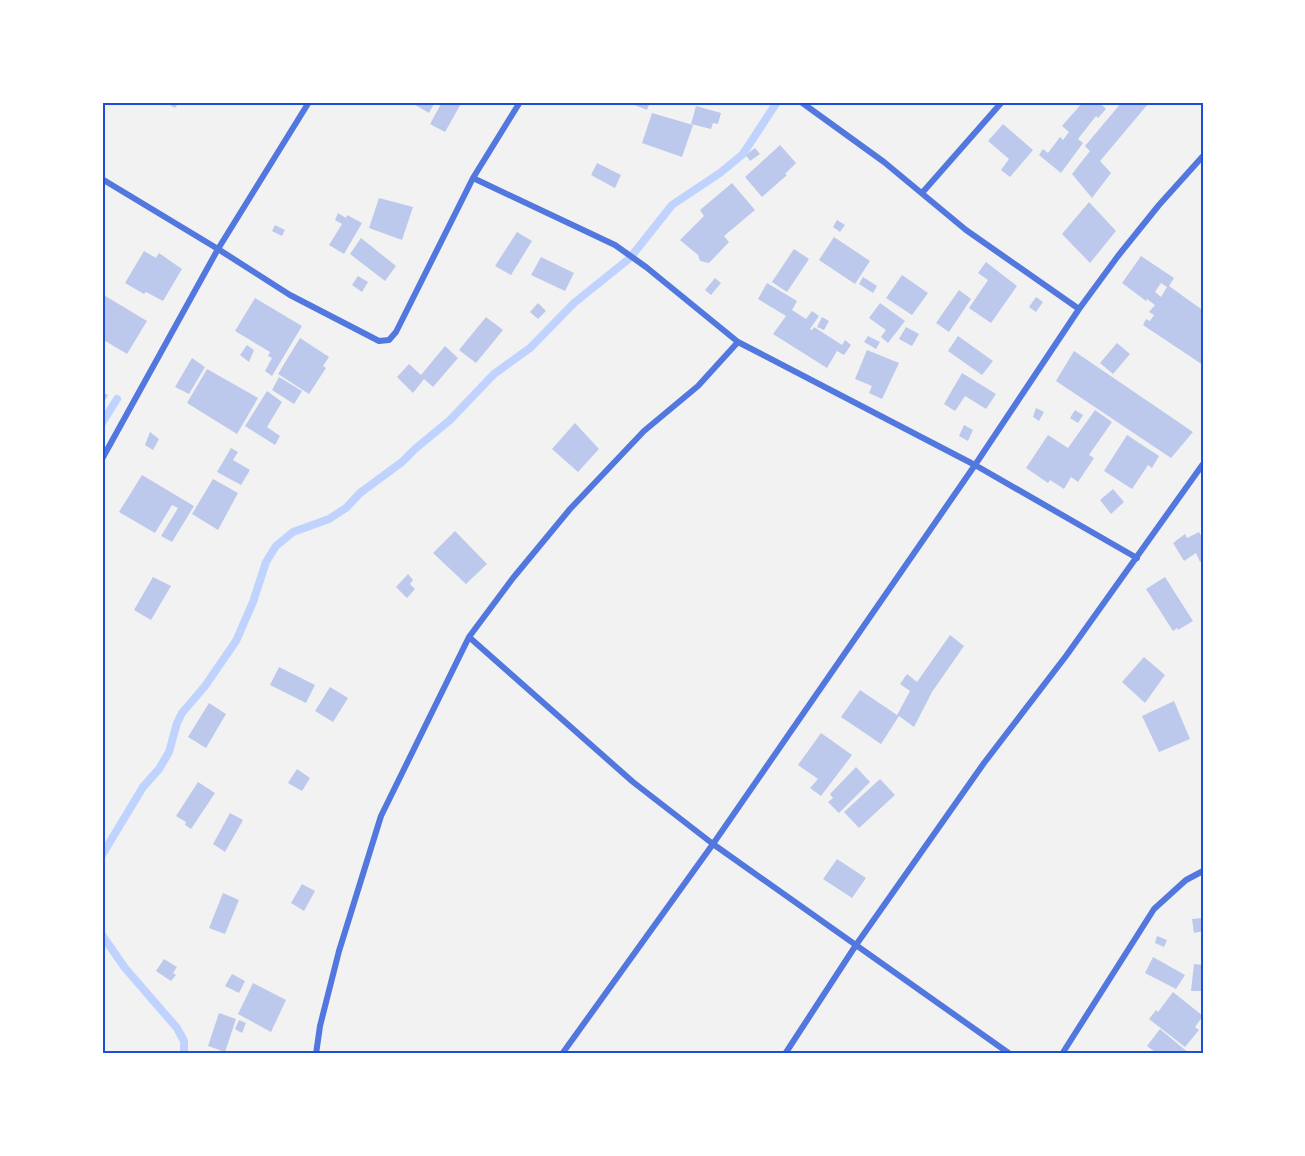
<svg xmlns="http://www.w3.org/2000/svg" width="1305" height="1156" viewBox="0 0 1305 1156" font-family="Inter,sans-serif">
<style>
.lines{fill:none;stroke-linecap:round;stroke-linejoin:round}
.stream{stroke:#bfd3fe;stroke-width:8}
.building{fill:#bdc9ec;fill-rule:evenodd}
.minor{stroke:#5277de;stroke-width:6}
.neatline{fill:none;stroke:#1d4ed8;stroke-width:2}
</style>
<rect width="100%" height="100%" fill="#f2f2f2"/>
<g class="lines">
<!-- stream -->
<path class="stream" d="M102,423l15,-24
M102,855l41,-68 16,-18 10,-17 8,-29 5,-10 23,-27 31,-45 17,-39 13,-40 10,-16 17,-14 36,-13 17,-11 14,-15 42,-31 13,-13 35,-29 44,-46 36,-26 44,-45 56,-45 42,-53 48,-32 23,-19 34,-52
M102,935l23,33 52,60 7,13v13"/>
</g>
<!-- building -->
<path class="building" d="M165,102h14l-4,6z
M410,102h25l-6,11z
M442,102h20l-17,30 -15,-8z
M627,102h23l-3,8z
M1083,102h16l7,7 -8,9 -2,-2 -18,23 5,4 -22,30 -22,-18 4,-6 5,4 12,-16 3,3 6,-8 -7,-6z
M1122,102h24l2,2 -48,57 11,12 -19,25 -20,-24 18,-23 -5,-5z
M696,106l25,7 -3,11 -5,-1 -2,6 -20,-5z
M652,113l41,12 -11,32 -40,-14z
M1003,124l30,26 -23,27 -9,-7 8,-11 -21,-18z
M780,145l16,18 -11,11 2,1 -25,22 -17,-20z
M755,148l5,6 -10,7 -4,-6z
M597,163l24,12 -6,13 -24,-13z
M732,183l23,27 -31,26 5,6 -20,21 -9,-2 -2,-6 -18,-15 24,-24 -4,-6z
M379,198l34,9 -11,33 -33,-12z
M1089,202l27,29 -26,32 -28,-29z
M338,213l8,5 1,-3 15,8 -18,31 -15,-9 13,-21 -7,-4z
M837,220l8,5 -5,7 -7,-5z
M275,225l10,5 -3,6 -10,-5z
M517,232l15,9 -21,34 -16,-9z
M834,237l36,24 -15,23 -36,-24z
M361,238l35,28 -11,15 -35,-27z
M794,249l15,10 -22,33 -15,-10z
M144,251l12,7 3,-5 23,16 -19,32 -17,-9 -2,2 -19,-11z
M1141,256l33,22 -5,8 32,23 2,-2v58l-60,-40 3,-6 4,2 4,-6 -5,-3 6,-7 -8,-6 -1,2 -24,-18zM1161,283l6,4 -6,10 -6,-5z
M541,257l33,16 -9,18 -34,-16z
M986,262l31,24 -26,37 -22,-15 19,-28 -10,-7z
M902,275l26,18 -16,22 -26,-17z
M358,276l10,6 -6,10 -10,-7z
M863,277l14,9 -4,7 -14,-9z
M715,278l6,5 -10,12 -6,-5z
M767,283l30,18 -5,9 14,9 6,-8 7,5 -9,13 2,1 2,-3 28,18 3,-5 6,5 -7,10 -7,-4 -10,17 -54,-34 13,-18 -28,-17z
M959,290l12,9 -22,33 -13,-9z
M102,294l45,27 -20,33 -25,-15z
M1036,297l7,5 -7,10 -7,-5z
M255,298l47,28 -30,50 -7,-5 7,-13 -4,-2 2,-4 -35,-21z
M538,303l8,8 -8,8 -8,-7z
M880,303l25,18 -17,22 -7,-6 5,-7 -17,-12z
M486,317l17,13 -27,33 -17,-13z
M822,317l7,4 -5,9 -7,-3z
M906,327l13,7 -7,12 -13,-7z
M868,336l12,6 -4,7 -12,-7z
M958,336l35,25 -11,14 -34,-24z
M300,338l29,19 -6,9 3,2 -17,26 -31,-20z
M1117,343l13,11 -17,20 -13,-11z
M247,345l7,5 -5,12 -9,-7z
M445,346l13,12 -25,29 -9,-8 -11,14 -16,-16 12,-13 12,11z
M867,350l32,13 -17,36 -13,-6 3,-7 -17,-7z
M1074,351l119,81 -22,26 -115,-77z
M192,358l13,9 -16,27 -14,-7z
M207,369l51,29 -21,36 -50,-31z
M962,373l34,21 -10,15 -21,-13 -10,15 -11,-7z
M279,377l23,14 -8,13 -22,-14z
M267,391l15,11 -15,25 13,9 -5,9 -30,-19z
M102,392l6,3 -6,10z
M1036,408l8,4 -5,9 -6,-4z
M1075,410l8,5 -5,8 -8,-5z
M1095,410l17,12 -23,33 5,3 -16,24 -7,-5 -7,12 -14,-9 -2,3 -22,-15 22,-33 20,13z
M575,423l24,26 -21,23 -26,-23z
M964,425l9,5 -5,11 -9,-5z
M150,432l9,7 -6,11 -8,-5z
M1127,435l32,21 -7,12 -4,-3 -16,24 -28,-18z
M231,448l7,4 -5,8 17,10 -9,15 -24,-13z
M142,475l52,31 -22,36 -11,-6 17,-28 -6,-3 -17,28 -36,-21z
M213,479l25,14 -20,37 -26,-16z
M1113,489l11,13 -13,12 -11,-14z
M455,531l32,33 -21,20 -33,-31z
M1199,532l4,7v22l-3,1 -4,-9 -12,8 -11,-18 12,-9 2,4z
M408,574l5,6 -3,4 5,5 -8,9 -11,-11z
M153,577l18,9 -20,34 -17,-10z
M1165,577l28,44 -15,9 -1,-2 -4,3 -27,-42z
M950,635l14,11 -32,46 -18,35 -15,-11 -18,28 -40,-27 19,-27 37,25 13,-24 -10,-7 7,-10 10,8z
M1144,657l21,18 -20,28 -23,-21z
M279,667l36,18 -9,18 -36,-18z
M330,687l18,11 -15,24 -18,-11z
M1174,701l16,38 -31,13 -17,-36z
M209,703l17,11 -20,34 -18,-11z
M821,733l31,22 -31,41 -11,-8 8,-9 -20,-14z
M856,767l14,15 -31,31 -11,-11 5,-4 -3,-4z
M297,769l13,9 -8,13 -14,-8z
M880,779l15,16 -36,33 -15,-16z
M198,782l17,11 -24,36 -6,-4 1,-3 -10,-6z
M230,813l13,7 -18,32 -12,-8z
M837,859l29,19 -14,20 -29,-19z
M302,884l13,7 -11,20 -13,-8z
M223,893l16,7 -14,34 -16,-6z
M1203,918v13l-9,2 -2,-14z
M1157,936l10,4 -3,7 -9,-4z
M1153,957l32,18 -9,14 -31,-16z
M164,959l13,8 -4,6 3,2 -5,6 -15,-10z
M1194,964l9,1v26h-12z
M232,974l13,7 -6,12 -14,-7z
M253,983l33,17 -15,32 -33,-18z
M1173,992l30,24 -8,11 4,3 -14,17 -36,-28 7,-9 2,2z
M219,1013l17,6 -11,33 -17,-6z
M239,1020l7,3 -4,10 -7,-4z
M1160,1029l30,25h-37l2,-2 -8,-6z"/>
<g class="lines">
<!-- minor -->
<path class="minor" d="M801,102l83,60 82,68 113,79
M473,178l142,67 31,22 92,75 237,123 162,93
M102,179l116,70 72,46 89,46 10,-1 7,-8 77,-154 47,-76
M922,193l80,-91
M102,459l116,-210 91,-147
M469,637l164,145 80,62 297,210
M316,1054l4,-28 19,-75 42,-135 88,-179 44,-59 57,-69 74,-78 54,-45 40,-44
M562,1054l151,-210 262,-379 104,-156 39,-53 41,-51 44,-49
M785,1054l71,-109 128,-182 82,-107 137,-192
M1062,1054l92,-145 32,-29 17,-9"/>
</g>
<!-- border -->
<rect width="1305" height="1156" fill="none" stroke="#ffffff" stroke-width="207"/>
<rect x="104" y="104" width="1098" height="948" class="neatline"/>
</svg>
